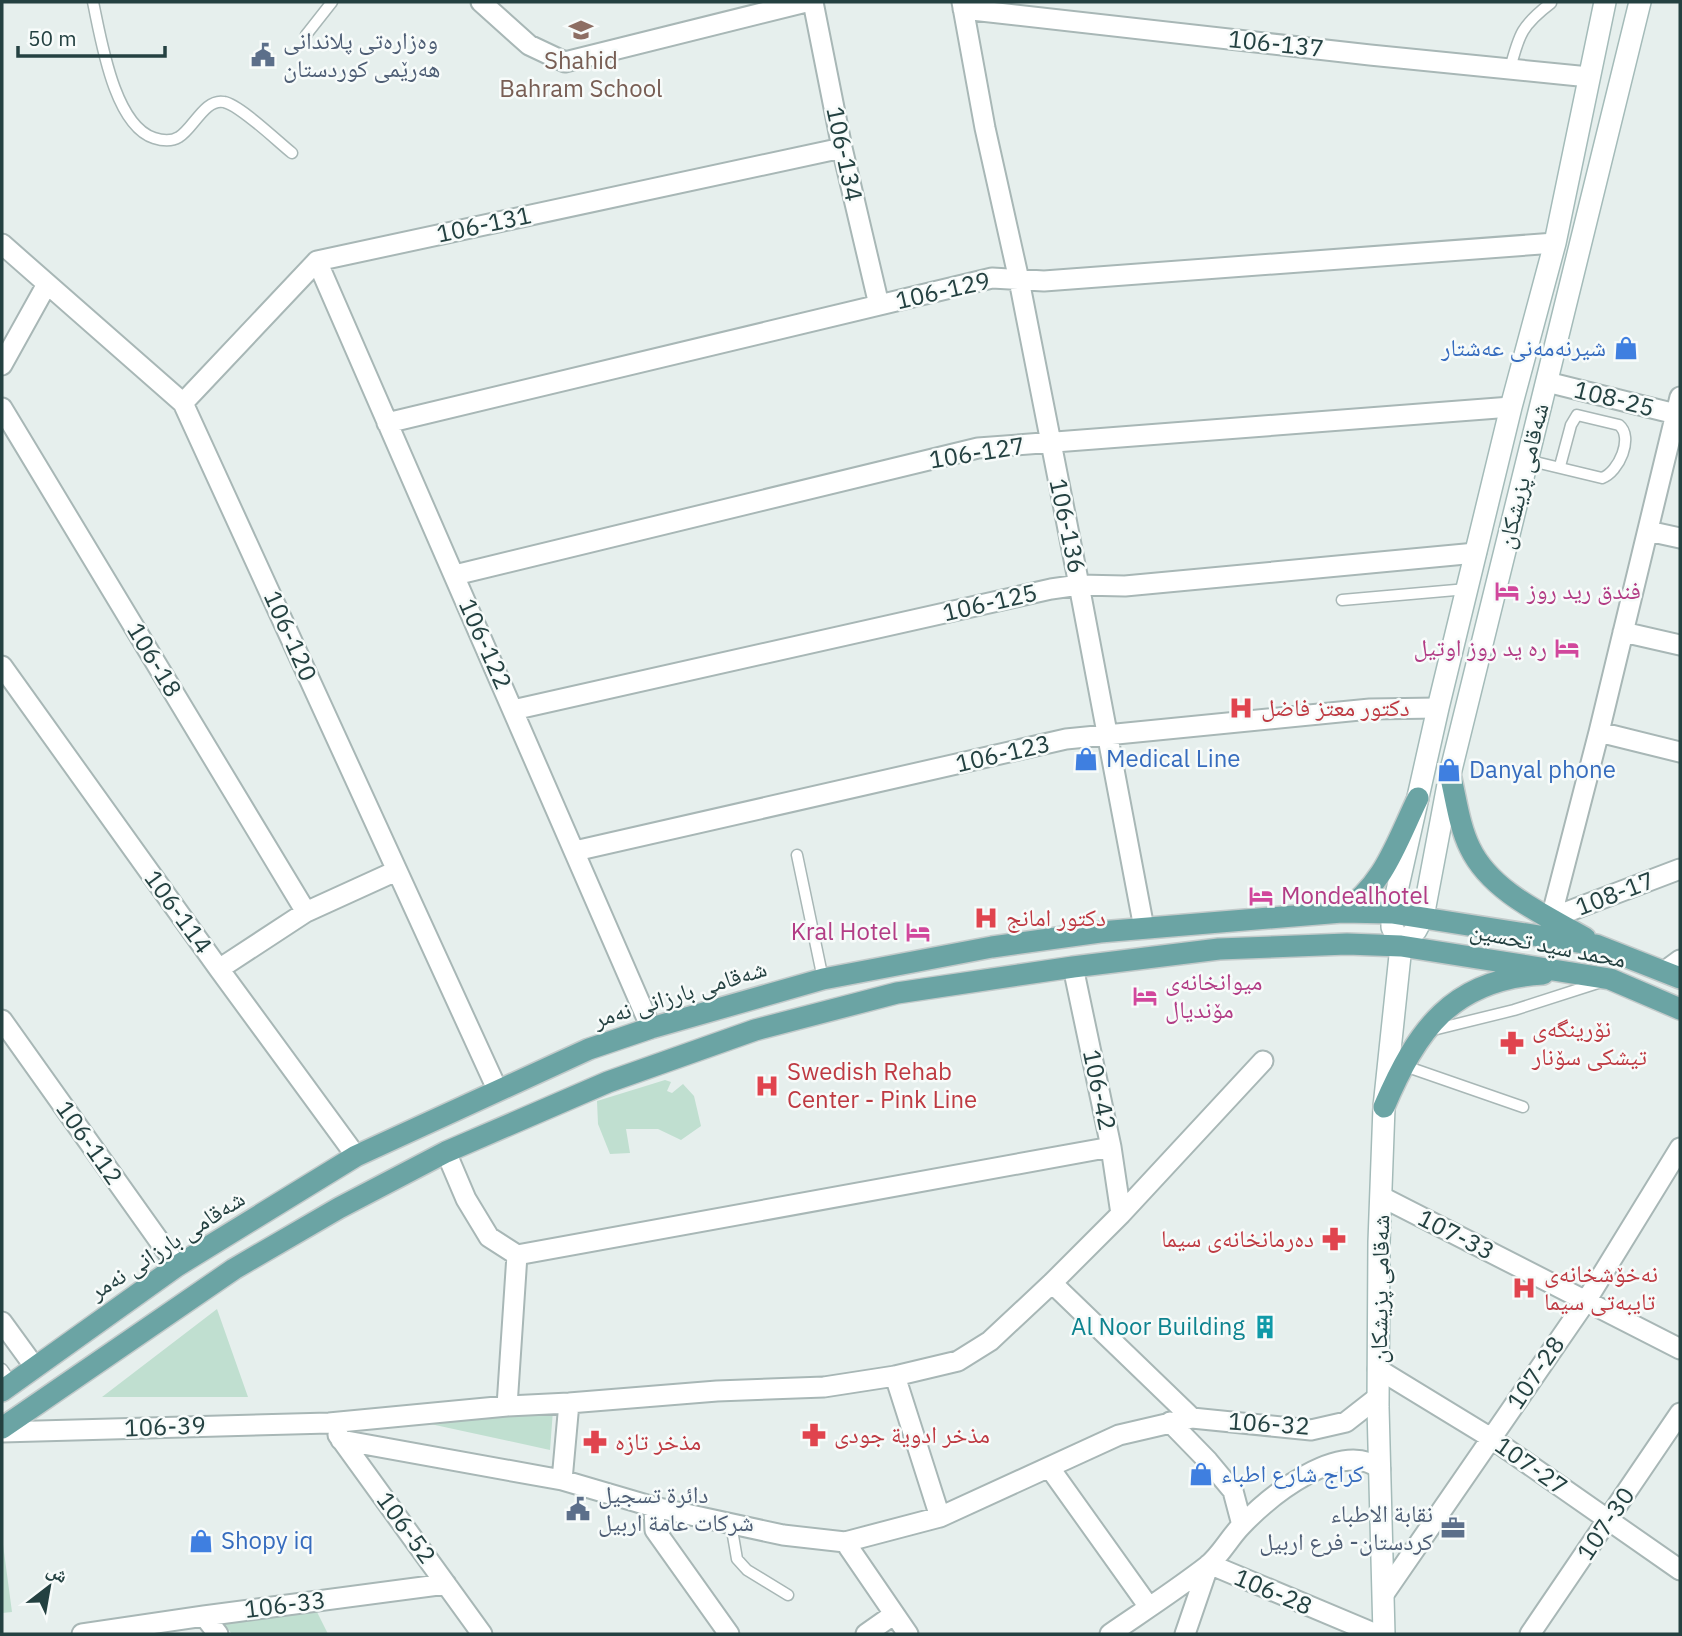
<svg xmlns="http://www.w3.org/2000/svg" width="1682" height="1636" viewBox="0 0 1682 1636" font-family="'IBM Plex Sans','Noto Naskh Arabic',sans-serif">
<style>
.green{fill:#c0dfd0}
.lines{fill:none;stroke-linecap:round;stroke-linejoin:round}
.lane-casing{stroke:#a8b7b6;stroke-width:13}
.street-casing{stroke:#a8b7b6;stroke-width:23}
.secondary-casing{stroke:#a4bbb9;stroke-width:24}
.primary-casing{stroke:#c2caca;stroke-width:24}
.lane{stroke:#fff;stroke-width:10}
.street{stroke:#fff;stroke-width:19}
.secondary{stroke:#fff;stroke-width:21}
.primary{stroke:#6ba4a4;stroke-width:21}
.labels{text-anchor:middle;stroke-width:5;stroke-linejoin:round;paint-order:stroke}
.service-label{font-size:24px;fill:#4e5e75;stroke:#f7fbfa;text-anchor:start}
.street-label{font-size:24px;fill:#244141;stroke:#f7fbfa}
.education-label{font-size:24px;fill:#785e54;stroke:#f7fbfa}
.shop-label{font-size:24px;fill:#366cbe;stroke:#f7fbfa;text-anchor:start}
.hotel-label{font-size:24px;fill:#b23c85;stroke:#f7fbfa;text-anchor:start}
.health-label{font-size:24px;fill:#be3a42;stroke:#f7fbfa;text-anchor:start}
.culture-label{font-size:24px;fill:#0d838f;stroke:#f7fbfa;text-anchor:end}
</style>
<rect width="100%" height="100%" fill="#e6efed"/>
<!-- green -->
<path class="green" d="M665,1080l6,2 -4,9 5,2 11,-9 11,12 7,30 -20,14 -23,-11h-32l4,24 -20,1 -12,-30 -1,-23z
M217,1309l31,88h-146z
M553,1410l-3,40 -138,-30z
M2,1537l10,75 -10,1z
M317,1612l11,22h-96l-9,-11z"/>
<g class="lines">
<!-- lane casing -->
<g class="lane-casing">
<path id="lane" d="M93,2c8,37 21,123 61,136 9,3 17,4 25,-1 14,-8 26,-39 45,-35 16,3 53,39 68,51
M306,35l26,-33
M1510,69c9,-35 12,-44 41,-66
M1527,460l75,18c17,-6 32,-41 17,-53l-42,-10 -6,10 -11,41
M1342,600l125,-11
M797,855l26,124
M1433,1030l81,-20 87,-28
M1402,1065l121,42
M2,1369l10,14
M731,1524l6,35 10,11 41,25"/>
</g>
<!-- street casing -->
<g class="street-casing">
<path id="street" d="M481,2l48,43 36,17 241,-60
M813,2l29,146 37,157
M962,2l23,126 34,152 60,305 65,343
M963,9l407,46 219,22
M2,244l181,159 314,686
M317,261l334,767
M2,365l45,-81
M1547,382l133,33
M183,403l134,-142 525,-113
M2,408l304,504
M387,423l605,-145 52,3 511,-38
M1648,531l32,7
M455,575l523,-127 533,-41
M1623,632l57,13
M2,666l217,303 137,187
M513,710l538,-121 28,-4 46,1 351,-33
M1599,732l81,20
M575,851l491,-112 304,-30 68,-1
M1551,918l48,-186 81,-335
M1551,918l129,-49
M1073,967l38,180 10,67
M219,969l87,-57 90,-41
M1665,971l15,-11
M2,1020l175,246
M446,1152l20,47 23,38 28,18 594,-108
M1382,1197l298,152
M1052,1283l140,135
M2,1322l32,44
M1378,1369l113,69 189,132
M895,1376l45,141
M507,1406l10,-151
M1170,1422l38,39 25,30 9,34
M2,1432l327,-9 178,-17 62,-3 148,-12 107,-4 71,-11 63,-15 32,-20 62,-58 69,-69 142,-153
M338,1435l144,199
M341,1440l221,40 92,27 129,28 62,7 95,-25 179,-82 73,-17 119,12 35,-8 32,-25
M1049,1467l100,140
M562,1480l7,-77
M654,1507l1,23 74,104
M845,1542l63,92
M1384,1594l202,-293 94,-153
M204,1616l14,18
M82,1634l122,-18 242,-32
M866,1634l27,-19
M1110,1634c32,-22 66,-44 97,-68 14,-11 22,-28 35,-41 28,-29 99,-87 138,-56
M1185,1634l24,-70 167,70
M1530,1634l150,-221"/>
</g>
<!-- secondary casing -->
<g class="secondary-casing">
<path id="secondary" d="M1401,946l15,-16 7,-13 27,-143 190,-772
M1384,1634l-6,-227 1,-165 5,-135 17,-161 -9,-19v-14l46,-205 73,-301 44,-164 50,-241"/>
</g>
<!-- primary casing -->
<g class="primary-casing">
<path id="primary" d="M1450,774c6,24 9,52 20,74 21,44 75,67 115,90
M1342,912c42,-26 55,-71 76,-114
M1384,1107c33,-77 68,-128 159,-133
M2,1391l175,-125 179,-110 233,-107 62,-21 172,-49 169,-32 108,-15 242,-20 50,1 204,32 84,33
M2,1428l232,-159 105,-61 107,-56 162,-70 147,-52 142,-37 176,-26 146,-18 128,-5 54,2 209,33 70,30"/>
</g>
<!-- lane -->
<use href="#lane" class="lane"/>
<!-- street -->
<use href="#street" class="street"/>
<!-- secondary -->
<use href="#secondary" class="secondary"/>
<!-- primary -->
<use href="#primary" class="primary"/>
</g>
<!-- icons -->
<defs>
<g id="school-bare" transform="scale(1.89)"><path d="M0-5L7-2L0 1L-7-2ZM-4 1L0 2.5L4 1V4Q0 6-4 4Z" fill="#8d6e63" stroke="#f7fbfa" stroke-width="2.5" paint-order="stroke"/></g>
<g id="civic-bare" transform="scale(1.89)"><path d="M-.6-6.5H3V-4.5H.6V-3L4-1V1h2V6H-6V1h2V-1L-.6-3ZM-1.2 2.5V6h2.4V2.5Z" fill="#5c6f8a" stroke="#f7fbfa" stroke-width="2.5" paint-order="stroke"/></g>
<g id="shop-bare" transform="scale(1.89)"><path d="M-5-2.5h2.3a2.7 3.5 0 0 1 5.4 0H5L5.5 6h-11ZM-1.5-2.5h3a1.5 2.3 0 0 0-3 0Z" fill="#3f7fe0" stroke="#f7fbfa" stroke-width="2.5" paint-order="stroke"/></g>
<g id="hotel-bare" transform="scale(1.89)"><path d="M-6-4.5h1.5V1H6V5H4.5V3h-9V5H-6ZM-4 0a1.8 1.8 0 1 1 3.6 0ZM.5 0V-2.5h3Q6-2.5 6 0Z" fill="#d1479c" stroke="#f7fbfa" stroke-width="2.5" paint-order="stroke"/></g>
<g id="hospital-bare" transform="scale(1.89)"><path d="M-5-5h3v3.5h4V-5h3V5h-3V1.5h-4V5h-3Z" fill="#e0444e" stroke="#f7fbfa" stroke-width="2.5" paint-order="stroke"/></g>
<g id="pharmacy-bare" transform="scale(1.89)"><path d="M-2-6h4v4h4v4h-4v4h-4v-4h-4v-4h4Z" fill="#e0444e" stroke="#f7fbfa" stroke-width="2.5" paint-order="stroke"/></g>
<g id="building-bare" transform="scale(1.89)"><path d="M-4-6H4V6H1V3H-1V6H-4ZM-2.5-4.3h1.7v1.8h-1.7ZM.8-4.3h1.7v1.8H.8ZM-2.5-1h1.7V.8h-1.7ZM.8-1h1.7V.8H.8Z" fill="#0f9aa8" stroke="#f7fbfa" stroke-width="2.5" paint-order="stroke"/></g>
<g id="office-bare" transform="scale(1.89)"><path d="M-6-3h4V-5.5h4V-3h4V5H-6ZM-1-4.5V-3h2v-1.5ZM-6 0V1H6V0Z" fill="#5c6f8a" stroke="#f7fbfa" stroke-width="2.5" paint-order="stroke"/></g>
</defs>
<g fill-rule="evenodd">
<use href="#school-bare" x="581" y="30"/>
<use href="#civic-bare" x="263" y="55"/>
<use href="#shop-bare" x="1626" y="348"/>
<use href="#hotel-bare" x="1507" y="591"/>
<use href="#hotel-bare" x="1567" y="648"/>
<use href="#hospital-bare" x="1241" y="708"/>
<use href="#shop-bare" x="1086" y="759"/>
<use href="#shop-bare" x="1449" y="770"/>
<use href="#hotel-bare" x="1261" y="896"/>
<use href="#hospital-bare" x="986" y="918"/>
<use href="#hotel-bare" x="918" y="932"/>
<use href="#hotel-bare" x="1145" y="996"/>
<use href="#pharmacy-bare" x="1512" y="1043"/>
<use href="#hospital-bare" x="767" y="1086"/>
<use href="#pharmacy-bare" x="1334" y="1239"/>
<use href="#hospital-bare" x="1524" y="1288"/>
<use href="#building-bare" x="1265" y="1327"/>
<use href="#pharmacy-bare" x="814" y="1435"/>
<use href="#pharmacy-bare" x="595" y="1442"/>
<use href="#shop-bare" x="1201" y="1474"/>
<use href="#civic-bare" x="578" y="1509"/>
<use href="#office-bare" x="1453" y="1528"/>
<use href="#shop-bare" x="201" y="1541"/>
</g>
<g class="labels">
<!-- service labels -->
<g class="service-label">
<text x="283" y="49">وەزارەتی پلاندانی<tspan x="283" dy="28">هەرێمی کوردستان</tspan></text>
<text x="598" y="1503">دائرة تسجيل<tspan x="598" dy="28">شركات عامة اربيل</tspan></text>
<text x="1433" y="1522" text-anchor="end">نقابة الاطباء<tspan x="1433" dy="28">کردستان- فرع اربيل</tspan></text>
</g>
<!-- street labels -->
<g class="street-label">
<text transform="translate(1276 44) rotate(6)" y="8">106-137</text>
<text transform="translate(844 154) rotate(78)" y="8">106-134</text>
<text transform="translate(484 225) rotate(-12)" y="8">106-131</text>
<text transform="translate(943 291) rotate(-13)" y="8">106-129</text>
<text transform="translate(1614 399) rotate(14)" y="8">108-25</text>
<text transform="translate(977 453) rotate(-9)" y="8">106-127</text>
<text transform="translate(1523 476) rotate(-76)" y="8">شەقامی پزیشکان</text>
<text transform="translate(1067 526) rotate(78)" y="8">106-136</text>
<text transform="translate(990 603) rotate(-13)" y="8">106-125</text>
<text transform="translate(290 636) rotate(66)" y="8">106-120</text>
<text transform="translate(485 644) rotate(66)" y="8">106-122</text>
<text transform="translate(154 660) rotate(59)" y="8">106-18</text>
<text transform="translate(1003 754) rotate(-13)" y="8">106-123</text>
<text transform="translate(1615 894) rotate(-21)" y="8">108-17</text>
<text transform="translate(178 912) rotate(54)" y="8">106-114</text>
<text transform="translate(1548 945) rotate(11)" y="8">محمد سید تحسین</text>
<text transform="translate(680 994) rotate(-17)" y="8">شەقامی بارزانی نەمر</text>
<text transform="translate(1099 1090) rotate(78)" y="8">106-42</text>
<text transform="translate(89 1143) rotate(55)" y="8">106-112</text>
<text transform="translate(1456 1235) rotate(27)" y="8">107-33</text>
<text transform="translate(167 1245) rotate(-33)" y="8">شەقامی بارزانی نەمر</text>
<text transform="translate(1380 1289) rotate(-89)" y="8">شەقامی پزیشکان</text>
<text transform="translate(1536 1373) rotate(-56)" y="8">107-28</text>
<text transform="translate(1269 1424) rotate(4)" y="8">106-32</text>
<text transform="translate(165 1427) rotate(-2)" y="8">106-39</text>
<text transform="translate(1531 1466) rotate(35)" y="8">107-27</text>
<text transform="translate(1606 1524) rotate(-56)" y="8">107-30</text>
<text transform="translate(406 1528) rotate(54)" y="8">106-52</text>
<text transform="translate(1273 1592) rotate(23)" y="8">106-28</text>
<text transform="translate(285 1605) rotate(-7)" y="8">106-33</text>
</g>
<!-- education labels -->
<g class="education-label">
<text x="581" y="69">Shahid<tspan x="581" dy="28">Bahram School</tspan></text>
</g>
<!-- shop labels -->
<g class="shop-label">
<text x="1606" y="356" text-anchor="end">شیرنەمەنی عەشتار</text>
<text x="1106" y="767">Medical Line</text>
<text x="1469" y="778">Danyal phone</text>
<text x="1221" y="1482">كراج شارع اطباء</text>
<text x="221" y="1549">Shopy iq</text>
</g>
<!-- hotel labels -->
<g class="hotel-label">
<text x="1527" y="599">فندق ريد روز</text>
<text x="1547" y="656" text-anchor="end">ره يد روز اوتيل</text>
<text x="1281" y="904">Mondealhotel</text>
<text x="898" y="940" text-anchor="end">Kral Hotel</text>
<text x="1165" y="990">میوانخانەی<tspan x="1165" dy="28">مۆندیال</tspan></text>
</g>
<!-- health labels -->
<g class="health-label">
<text x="1261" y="716">دكتور معتز فاضل</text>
<text x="1006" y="926">دكتور امانج</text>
<text x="1532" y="1037">نۆرینگەی<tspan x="1532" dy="28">تیشکی سۆنار</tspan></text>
<text x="787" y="1080">Swedish Rehab<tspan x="787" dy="28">Center - Pink Line</tspan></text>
<text x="1314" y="1247" text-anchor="end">دەرمانخانەی سیما</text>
<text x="1544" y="1282">نەخۆشخانەی<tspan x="1544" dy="28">تایبەتی سیما</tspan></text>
<text x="834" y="1443">مذخر ادوية جودى</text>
<text x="615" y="1450">مذخر تازه</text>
</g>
<!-- culture labels -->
<g class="culture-label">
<text x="1245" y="1335">Al Noor Building</text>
</g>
</g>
<!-- border -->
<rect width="1682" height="1636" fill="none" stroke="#244141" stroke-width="7"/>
<!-- north arrow -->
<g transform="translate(49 1587) rotate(31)" stroke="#f7fbfa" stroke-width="5" paint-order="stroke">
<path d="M0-5L12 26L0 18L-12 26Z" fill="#244141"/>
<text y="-10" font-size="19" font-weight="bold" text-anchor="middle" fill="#244141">ش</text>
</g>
<!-- scale -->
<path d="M18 46v10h147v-10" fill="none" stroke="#244141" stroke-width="3.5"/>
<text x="28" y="46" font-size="21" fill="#244141" stroke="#f7fbfa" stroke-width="5" paint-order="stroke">50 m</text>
</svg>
